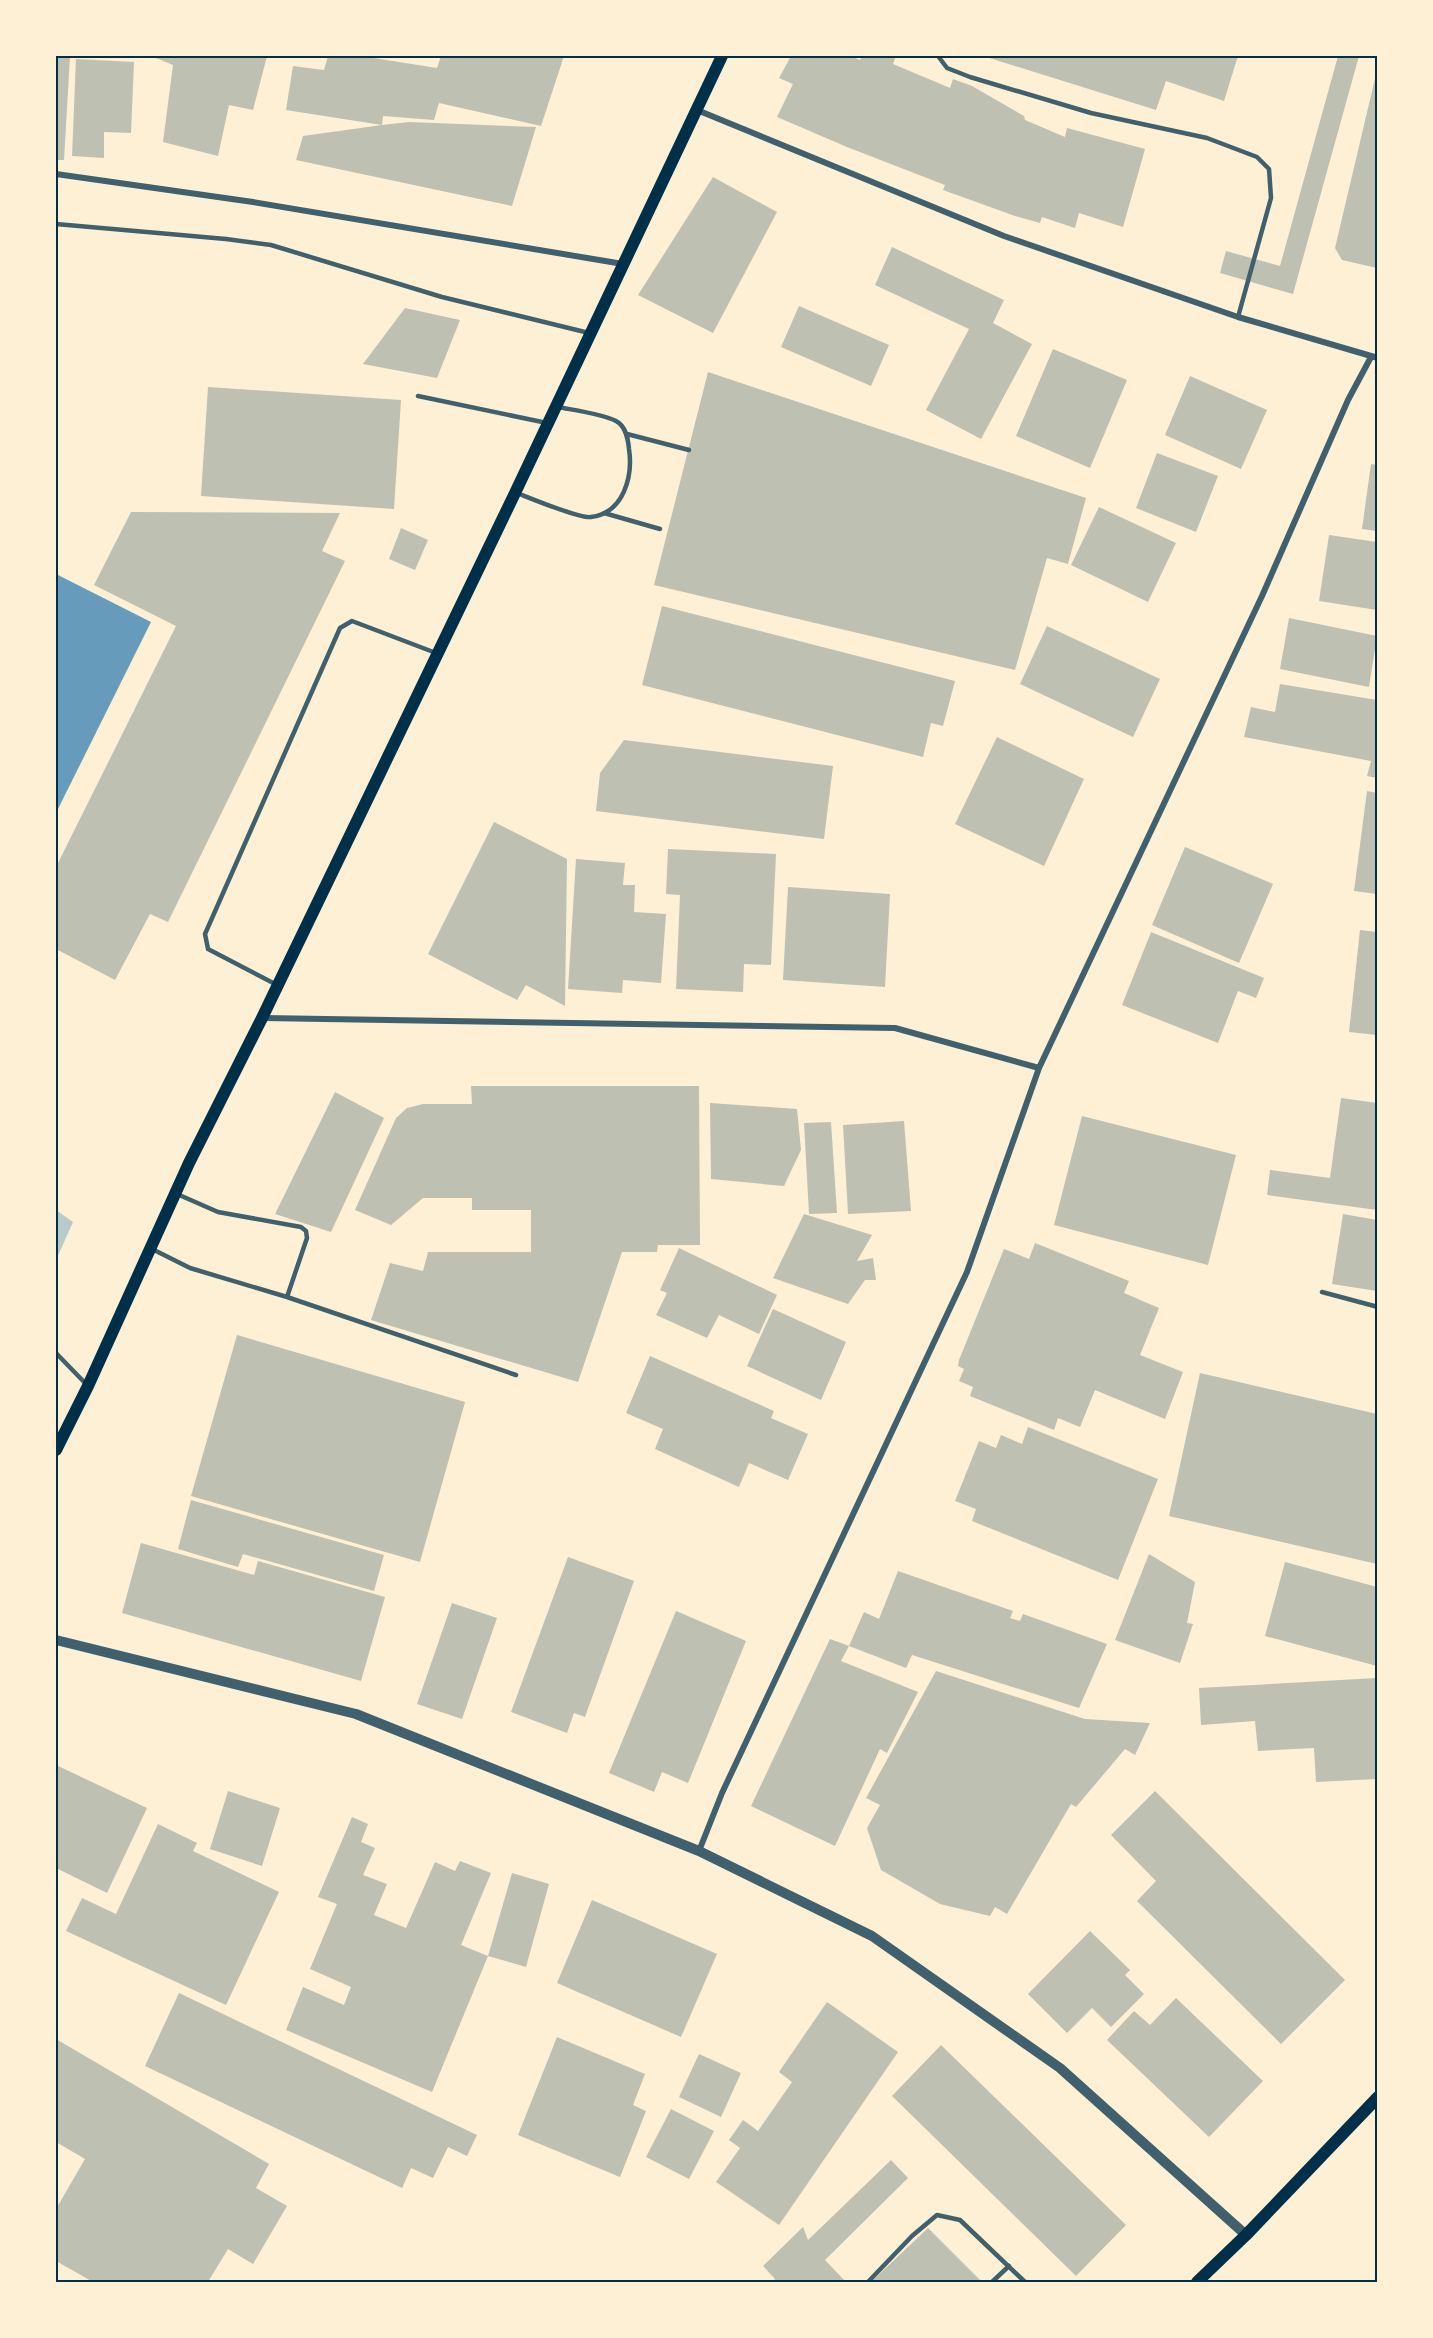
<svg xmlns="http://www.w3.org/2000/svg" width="1433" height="2338" viewBox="0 0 1433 2338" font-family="Bitter,serif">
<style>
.green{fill:#b9caca}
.water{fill:#669bbc}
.building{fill:#bec0b2}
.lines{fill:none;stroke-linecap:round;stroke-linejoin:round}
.service{stroke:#3f606c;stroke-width:4.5}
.minor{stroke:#3f606c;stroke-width:6}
.tertiary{stroke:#3f606c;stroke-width:10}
.secondary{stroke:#003049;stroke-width:12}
.neatline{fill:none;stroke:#003049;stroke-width:2}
</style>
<rect width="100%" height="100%" fill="#fdf0d5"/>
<!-- green -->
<path class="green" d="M56,1210l17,12 -17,38z"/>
<!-- water -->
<path class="water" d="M56,574l95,48 -95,191z"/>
<!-- building -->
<path class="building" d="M56,56h14l-6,104h-8z
M151,56h116l-14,54 -24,-5 -11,51 -55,-14 10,-77z
M328,56h33l76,12 4,-12h123l-23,70 -102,-23 -5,17 -51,-4 -1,9 27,-3 127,5 -24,79 -216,-46 7,-24 79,-11 -96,-15 7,-44 31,4z
M791,56h59l10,4 2,-4h34l-3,8 57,24 3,-9 19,7 52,30 1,4 40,17 2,-9 78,21 -22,78 -44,-14 -4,15 -33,-11 -2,6 -25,-7 -72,-26 2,-5 -98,-38 -70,-30 16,-33 -14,-6z
M983,56h255l-14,45 -58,-20 -10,29z
M1338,56h21l-66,238 -73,-21 6,-22 54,15z
M76,59l58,3 -3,71 -27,-1v26l-32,-2z
M1377,70v198l-35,-8 -7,-12z
M713,177l64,35 -64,121 -75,-38z
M892,247l112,53 -11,23 39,21 -51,95 -55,-29 43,-81 -94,-44z
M799,306l90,39 -18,41 -90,-39z
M405,308l55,12 -23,58 -74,-14z
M1053,349l74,31 -37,88 -74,-32z
M708,372l378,126 -18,66 -21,-6 -32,112 -361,-85z
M1190,376l77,34 -26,59 -76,-34z
M208,387l193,13 -7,109 -193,-13z
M1157,453l61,23 -22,56 -60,-24z
M1371,464l6,1v66l-15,-2z
M1099,507l77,36 -28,59 -77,-37z
M131,512l209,1 -18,38 23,10 -177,361 -18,-8 -35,66 -59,-31v-82l120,-241 -82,-41z
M401,528l27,12 -13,30 -26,-11z
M1329,535l48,7v68l-58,-9z
M662,606l293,75 -12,45 -12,-3 -8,34 -281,-72z
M1289,618l88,18 -8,51 -89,-18z
M1047,626l113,53 -27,58 -113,-53z
M1280,684l97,16v78l-10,-2 4,-15 -127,-24 7,-30 24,5z
M997,737l87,42 -40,87 -89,-42z
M624,740l209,26 -9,73 -228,-28 4,-38z
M1367,791l10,2v101l-23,-3z
M494,822l73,37 -2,147 -39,-21 -9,15 -89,-46z
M1185,847l88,37 -34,79 -87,-38z
M668,849l108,5 -5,111 -27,-1 -1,28 -67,-3 4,-94 -14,-1z
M576,859l49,4 -2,22h12l-1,27 32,2 -5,69 -38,-3 -1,13 -54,-4z
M788,887l102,7 -5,93 -102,-7z
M1360,930l17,2v103l-28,-3z
M1151,932l113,46 -8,20 -18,-7 -20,52 -96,-38z
M471,1086h228l1,159h-42l-1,7h-35l-44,130 -207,-62 19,-57 33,8 5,-19h103v-42h-59v-12h-49l-32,27 -36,-15 41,-92 11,-10 16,-4h49z
M335,1092l49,26 -53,114 -56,-18z
M1341,1098l36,5v107l-110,-15 3,-25 60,8z
M710,1103l87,6 4,41 -17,36 -73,-7z
M1082,1116l154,39 -28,110 -154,-40z
M904,1121l7,90 -63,3 -5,-89z
M831,1122l6,91 -28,1 -5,-91z
M804,1214l68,21 -15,26 16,-3 3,22h-11l-17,24 -75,-26z
M1343,1214l34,6v71l-45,-7z
M1035,1243l94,38 -5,12 35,15 -19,47 43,17 -18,47 -70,-29 -15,37 -22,-9 -4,12 -84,-34 3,-9 -14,-6 5,-12 -6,-3 1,-6 45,-111 25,10z
M679,1248l98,47 -18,39 -40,-19 -12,23 -51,-23 11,-22 -7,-3z
M773,1309l73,33 -25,58 -74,-34z
M237,1335l228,67 -45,160 -229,-66z
M650,1356l124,55 -3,7 37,16 -20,46 -39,-17 -10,24 -84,-38 8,-20 -37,-16z
M1200,1373l177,41v150l-208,-48z
M1028,1427l130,52 -40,101 -146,-59 4,-12 -21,-8 24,-60 17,7 5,-13 21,9z
M191,1500l193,55 -10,36 -131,-37 -5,13 -60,-18z
M141,1543l113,32 4,-14 127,36 -24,84 -239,-68z
M1149,1554l46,28 -8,41 6,1 -13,39 -65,-23z
M568,1557l66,24 -49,136 -11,-4 -7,20 -56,-21z
M1285,1562l92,25v79l-112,-30z
M898,1571l115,40 -3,7 10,3 3,-7 84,30 -28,64 -167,-53 -6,13 -57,-22 -8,15 77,31 -31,61 -7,-4 -45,97 -84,-40 79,-167 19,7 15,-34 15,7z
M452,1603l45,15 -35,101 -45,-15z
M676,1611l70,30 -58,142 -26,-11 -8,20 -45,-19z
M936,1671l149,48 65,4 -15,32 -10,-6 -49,58 -5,-3 -64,110 -12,-7 -5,9 -50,-12 -59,-34 -14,-42 13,-23 -14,-7z
M1376,1678l1,101 -61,3 -2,-34 -56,3 -3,-30 -54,4 -2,-37z
M56,1765l91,43 -40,85 -51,-25z
M228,1791l52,17 -18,58 -52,-17z
M1155,1791l190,189 -64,64 -144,-143 19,-20 -45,-46z
M352,1817l16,7 -7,18 14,6 -12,27 24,9 -13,31 32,13 29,-66 20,9 5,-10 31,12 -30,72 27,11 -56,136 -146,-62 17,-43 41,18 7,-18 -41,-18 27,-65 -19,-7z
M158,1824l39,19 -4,8 86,41 -53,113 -160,-74 16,-33 34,16z
M512,1873l37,11 -23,83 -38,-11z
M592,1900l125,54 -36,83 -124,-54z
M1090,1931l40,39 -5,5 19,19 -33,33 -19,-19 -25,25 -39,-39z
M179,1993l298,142 -10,21 -19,-9 -15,31 -22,-10 -9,20 -257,-122z
M1176,1998l87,83 -54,56 -102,-97 27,-29 16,14z
M827,2002l71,50 -119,173 -63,-43 24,-34 -11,-8 14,-20 15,11 34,-49 -13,-10z
M557,2037l88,37 -12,31 13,6 -26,66 -102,-42z
M56,2039l213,125 -13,24 31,18 -34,58 -25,-15 -20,33h-115l-37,-21v-52l29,-50 -29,-17z
M941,2045l185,180 -50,51 -184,-180z
M699,2054l42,19 -20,44 -42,-20z
M671,2109l43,22 -25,48 -43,-22z
M891,2160l17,18 -83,82 20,21 -73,1 3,-3 -12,-13 40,-39 5,13z
M928,2228l54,54h-111z"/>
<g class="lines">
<!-- service -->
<path class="service" d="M938,56l9,12 23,9 121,36 116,25 50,19 12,12 2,29 -33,119
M56,224l170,15 45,6 171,52 147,36
M418,396l129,27
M627,434l62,16
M517,493c13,5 63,26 74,24 33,-4 42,-41 38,-68 -1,-10 -3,-23 -13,-28 -13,-7 -43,-11 -58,-14
M604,513l56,16
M277,985l-69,-36 -3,-15 135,-306 12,-7 84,32
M177,1194l41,18 83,15 5,4 1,7 -20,59 229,78
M152,1249l38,19 97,29
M1322,1292l56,15
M56,1353l30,31
M868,2282l44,-46 25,-21 23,5 65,62
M992,2282l17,-16"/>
<!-- minor -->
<path class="minor" d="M697,110l307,126 234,81 140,41
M56,174l197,28 370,62
M263,1018l632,10 144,40
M699,1851l23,-58 245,-521 72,-204 223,-472 86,-196 23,-43"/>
<!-- tertiary -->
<path class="tertiary" d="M56,1640l300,74 343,137 173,85 188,132 186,167"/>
<!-- secondary -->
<path class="secondary" d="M56,1450l32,-64 101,-223 73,-145 253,-525 207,-437
M1197,2282l49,-47 132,-138"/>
</g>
<!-- border -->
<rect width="1433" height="2338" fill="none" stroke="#fdf0d5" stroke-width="114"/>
<rect x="57" y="57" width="1319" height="2224" class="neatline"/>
</svg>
